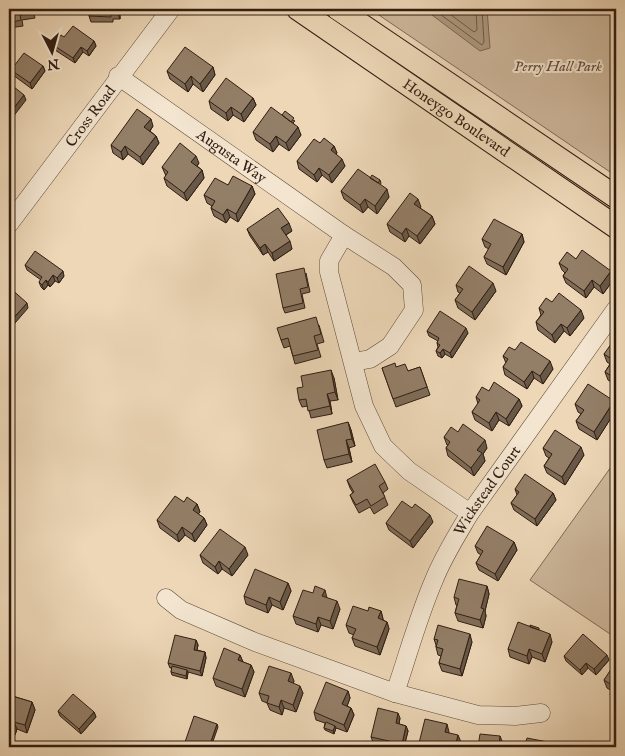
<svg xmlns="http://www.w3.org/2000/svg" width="625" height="756" viewBox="0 0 625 756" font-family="'IM FELL English',serif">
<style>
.green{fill:#cdb79b;stroke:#7f6a56}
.water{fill:#ad987f;stroke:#7b6753}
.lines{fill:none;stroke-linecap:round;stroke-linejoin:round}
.shore{stroke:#6f5a48;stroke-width:1}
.minor-casing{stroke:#604c3a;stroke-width:19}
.major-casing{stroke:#311d11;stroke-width:24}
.minor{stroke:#f3e5d0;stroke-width:18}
.major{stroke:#edd7b7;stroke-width:22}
.wall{fill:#7e6c59;stroke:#311d11}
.shaded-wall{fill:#675848;stroke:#311d11}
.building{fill:#937e67;stroke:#311d11}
.labels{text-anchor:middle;stroke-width:4;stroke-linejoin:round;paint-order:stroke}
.park-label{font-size:15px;font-style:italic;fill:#604b3a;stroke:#f3e5d0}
.street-label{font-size:15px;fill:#311d11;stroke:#f3e5d0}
</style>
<rect width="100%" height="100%" fill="#edd7b7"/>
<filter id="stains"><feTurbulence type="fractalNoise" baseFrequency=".004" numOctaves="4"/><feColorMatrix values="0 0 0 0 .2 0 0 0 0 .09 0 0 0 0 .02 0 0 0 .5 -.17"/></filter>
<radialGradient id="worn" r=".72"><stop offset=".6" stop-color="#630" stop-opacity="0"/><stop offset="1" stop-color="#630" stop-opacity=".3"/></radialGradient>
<!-- green -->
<path class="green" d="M370,9h246v167z
M616,460v178l-86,-58z"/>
<!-- water -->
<path class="water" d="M424,9h63l3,39 -10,3z"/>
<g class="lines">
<!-- shore -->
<path class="shore" d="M433,9l49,36 2,-3 -2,-33
M443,9l31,23 3,-2 -1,-21"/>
<!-- minor casing -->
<g class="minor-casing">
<g id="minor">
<path id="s1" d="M118,76l226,159 50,32 18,18 2,25 -24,36 -20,13 -17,3"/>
<path id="s2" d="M9,224l162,-215"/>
<path d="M344,235l-15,26v11l35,134 19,40 26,25 61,42"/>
<path d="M166,598l15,12 74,32 140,51 83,22 37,1 26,-3"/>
<path id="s3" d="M395,693c13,-38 23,-76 39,-113 9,-23 23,-45 36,-67l146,-204"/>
</g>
</g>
<!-- major casing -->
<g class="major-casing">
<g id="major">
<path id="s4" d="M298,9l318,218"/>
<path d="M338,9l278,188"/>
</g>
</g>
<!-- minor -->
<use href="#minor" class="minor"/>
<!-- major -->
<use href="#major" class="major"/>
</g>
<!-- wall -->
<path class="wall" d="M9,9h24l2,9 -13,2 1,6 -14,2z
M120,9v10h-7v3h-22l-2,-6z
M64,37l30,4 2,5 -7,10 -6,-4 -8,11 -20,-13 -2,-5z
M43,66l2,5 -13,18 -19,-14 -2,-5z
M213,67l2,8 -12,17 -10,-8 -5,8 -18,-13 -3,-8z
M253,98l3,7 -12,17 -11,-7 -5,6 -17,-12 -2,-8z
M282,115l13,6 -2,2 8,12 -12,16 -10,-7 -6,8 -17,-12 -3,-8z
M153,126l-3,5 6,5 3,7 -16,22 -15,-11 -5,6 -10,-7 -2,-8z
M320,143l14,3 3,7 -1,1 9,12 -13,17 -10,-8 -5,7 -18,-13 -2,-8z
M199,163l-2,3 5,4 2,8 -17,23 -20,-15 -3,-8 2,-2 -4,-9z
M370,178l10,2 1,3 -1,2 9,12 -12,17 -9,-7 -5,6 -19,-14 -3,-8z
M228,185l24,1 3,8 -17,28 -8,-5 -4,6 -12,-7 -3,-8 1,-2 -5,-3 -3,-8z
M421,207l-1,1 12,8 3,8 -15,20 -11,-8 -4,6 -15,-10 -3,-8z
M247,229l45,2 -6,4 6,14 -18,12 -6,-9 -5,3 -13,-19z
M522,234l2,8 -18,33 -19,-11 -3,-7 5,-8 -4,-2 -3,-8z
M576,259l35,12 3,8 -11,15 -9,-7 -8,11 -20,-15 -3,-7 2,-3 -3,-3 -3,-7z
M25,265l39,11 -5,7 -4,-2 -5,6 -2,-2 -4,5 -3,-3 -2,-5 2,-2 -14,-10z
M306,273l4,19 -8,2 3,14 -20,5 -2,-5z
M456,285l40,6 -21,29 -17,-12 -3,-8 5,-7 -2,-1z
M552,302l32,16 -14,18 -6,-5 -9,12 -17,-13 -2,-8 5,-7 -2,-7z
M319,325l5,17 -7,2 4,13 -26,7 -5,-18 -6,2 -3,-8z
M427,331l41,2 -16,25 -7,-4 -3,4 -4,-2 -2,-5 2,-4 -1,-4 1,-2 -9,-5z
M616,342v43l-8,-5 -3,-8 5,-8 -3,-2 -3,-8z
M515,350l38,19 -10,15 -9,-6 -7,11 -22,-14 -2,-8 3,-4 -3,-7z
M396,367l12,4 12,-4 10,28 -34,12 -14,-39z
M334,378l4,22 -8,1 2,13 -21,4 -3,-12 -6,1 -3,-7z
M489,391l30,8 3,7 -13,20 -10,-6 -7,11 -17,-11 -3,-8 6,-8 -2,-7z
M575,404l41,2v4l-19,30 -18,-11 -3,-8 5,-7 -3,-2z
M348,422l3,8 4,16 -6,2 3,14 -25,6 -3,-8z
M458,432l29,16 -4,6 2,7 -11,15 -26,-20 -2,-8 2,-3h-1l-3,-8z
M543,448l41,7 -19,30 -18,-12 -3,-7 5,-8 -3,-2z
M347,480l38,2 3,7 -5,4 5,12 -14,9 -4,-7 -11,6 -6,-11 -3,-7 3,-2 -3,-5z
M515,489l38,4 3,7 -19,26 -23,-16 -3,-7 6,-8z
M184,502l13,2 3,8 -2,2 6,4 3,7 -12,17 -10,-7 -6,7 -19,-14 -3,-8z
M412,508l21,14 -20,26 -24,-18 -3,-7z
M514,542l3,8 -19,31 -19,-11 -3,-7 5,-8 -3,-2 -3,-7z
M200,555h48l-16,21 -10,-7 -4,5 -15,-11z
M288,583l3,8 -8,19 -11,-5 -4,8 -22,-9 -2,-8z
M487,586l2,8 -4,17 1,5 -3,12 -25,-7 -3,-8 2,-8h-1l-2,-8z
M327,598l13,11 -7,20 -12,-4 -3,7 -22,-8 -3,-8z
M368,611h13l2,8v1l4,2 2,7 -9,26 -25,-9 -3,-8 2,-3 -5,-2 -3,-8z
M540,631l12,11 -7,20 -13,-5 -3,7 -19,-7 -2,-8z
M434,639l38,3 -10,34 -20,-5 -3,-8 2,-7 -3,-1 -2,-8v-2z
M196,640l2,5 -1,5 8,2 1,6 -4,18 -14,-4 -1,7 -15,-4 -1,-3 1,-4h-2l-2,-5z
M240,655l3,7 8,3 3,7 -9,25 -29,-11 -3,-8z
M564,656l45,4 -13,15 -8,-7 -6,7 -16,-14z
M616,664v40l-3,-2 -3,-8 2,-3 -5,-3 -3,-8z
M294,681l-1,2 10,10 -7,19 -12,-4 -2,7 -12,-5 -3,-7 -5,-2 -3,-8z
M348,691l2,7 -3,8 4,2 3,7 -7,17 -11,-4 -2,6 -9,-4 -1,-2 1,-5 -9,-3 -2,-8z
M9,695l23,7 3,8 -8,23 -10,-4 -2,6 -6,-2z
M58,711l36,1 2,5 -15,17 -21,-18z
M400,718l-1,6 7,2 2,5 -4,16h-10l-21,-5 -2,-5z"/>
<!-- shaded-wall -->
<path class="shaded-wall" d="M118,9h2v10l-2,-5z
M94,41l2,5 -7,10 -2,-5z
M81,47l2,5 -8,11 -2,-5z
M43,66l2,5 -13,18 -2,-6z
M213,67l2,8 -12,17 -3,-8z
M191,76l2,8 -5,8 -3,-8z
M24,95l2,5 -17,22v-8z
M253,98l3,7 -12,17 -3,-8z
M231,107l2,8 -5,6 -2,-8z
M151,119l2,7 -6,9 -3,-8z
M298,127l3,8 -12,16 -3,-8z
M156,136l3,7 -16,22 -3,-8z
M276,136l3,8 -6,8 -3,-8z
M125,146l3,8 -5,6 -2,-8z
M334,146l3,7 -4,5 -2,-8z
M196,156l3,7 -5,7 -3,-8z
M342,159l3,7 -13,17 -3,-8z
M319,168l3,7 -5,7 -3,-7z
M202,170l2,8 -17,23 -3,-8z
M252,186l3,8 -17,28 -2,-8z
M387,189l2,8 -12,17 -2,-8z
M365,199l3,8 -5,6 -3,-8z
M418,199l3,8 -4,5 -3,-8z
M227,209l3,8 -4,6 -3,-8z
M432,216l3,8 -15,20 -3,-8z
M289,223l3,8 -8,5 -3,-8z
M406,228l3,8 -4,6 -3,-8z
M522,234l2,8 -18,33 -3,-8z
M290,241l2,8 -18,12 -2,-8z
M265,244l3,8 -5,3 -3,-7z
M63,271l1,5 -5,7 -2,-5z
M611,271l3,8 -11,15 -3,-8z
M53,275l2,6 -5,6 -2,-5z
M46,280l2,5 -4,5 -2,-5z
M592,280l2,7 -8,11 -2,-7z
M493,283l3,8 -21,29 -3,-8z
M27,303l1,5 -19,22v-7z
M581,310l3,8 -14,18 -3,-8z
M561,324l3,7 -9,12 -3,-8z
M466,328l2,5 -16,25 -2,-5z
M443,349l2,5 -3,4 -2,-5z
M550,361l3,8 -10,15 -3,-8z
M331,370l3,8 4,22 -3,-8z
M532,371l2,7 -7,11 -3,-7z
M327,394l3,7 2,13z
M519,399l3,7 -13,20 -3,-7z
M614,401l2,5v4l-19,30 -3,-8z
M496,412l3,8 -7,11 -3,-8z
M348,422l3,8 4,16 -3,-7z
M346,440l3,8 3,14 -3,-8z
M485,440l2,8 -4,6 2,7 -11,15 -3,-8 6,-18z
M581,447l3,8 -19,30 -3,-8z
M553,493l3,7 -19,26 -2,-7z
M197,504l3,8 -4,5 -3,-7z
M430,515l3,7 -20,26 -3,-7z
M204,518l3,7 -12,17 -3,-8z
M182,527l3,8 -6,7 -2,-7z
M514,542l3,8 -19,31 -3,-7z
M245,547l3,8 -16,21 -3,-7z
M219,561l3,8 -4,5 -3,-7z
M288,583l3,8 -8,19 -3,-8z
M487,586l2,8 -4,17 1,5 -3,12 -3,-8 1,-12z
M325,590l2,8 -2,6 -3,-8z
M269,597l3,8 -4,8 -2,-8z
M337,601l3,8 -7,20 -3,-8z
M381,611l2,8 -2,7 -3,-8z
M318,617l3,8 -3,7 -2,-8z
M387,622l2,7 -9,26 -3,-8z
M470,634l2,8 -10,34 -2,-7z
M550,634l2,8 -7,20 -3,-8z
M196,640l2,5 -2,10 -2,-5z
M529,649l3,8 -3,7 -2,-8z
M205,652l1,6 -4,18 -2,-5z
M240,655l3,7 -5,-2z
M607,655l2,5 -13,15 -2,-6z
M586,663l2,5 -6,7 -2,-5z
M251,665l3,7 -9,25 -3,-8z
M187,670l1,3 -1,6 -1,-3z
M291,673l3,8 -3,8 -3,-8z
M300,686l3,7 -7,19 -3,-7z
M348,691l2,7 -5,14 -3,-8z
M281,700l3,8 -2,7 -3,-8z
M32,702l3,8 -8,23 -2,-8z
M351,708l3,7 -7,17 -3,-7z
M94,712l2,5 -15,17 -2,-5z
M398,713l2,5 -2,10 -2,-5z
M14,722l3,7 -2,6 -3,-8z
M217,724l1,3 -7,20h-2z
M447,724l2,8 -1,8 -3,-8z
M335,726l1,2 -2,6 -1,-3z
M406,726l2,5 -4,16h-1l-1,-3z
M458,735l3,7 -1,5h-5z
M500,736l2,5 -1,6 -2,-1z"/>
<!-- building -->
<path class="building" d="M9,9h23l1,4 -13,2 1,5 -12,3z
M89,9h29v5h-7v3l-22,-1z
M73,26l21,15 -7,10 -6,-4 -8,11 -20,-13 8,-10 3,2z
M185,47l28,20 -13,17 -9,-8 -6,8 -18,-13z
M24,53l19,13 -13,17 -19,-13z
M226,78l27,20 -12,16 -10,-7 -5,6 -17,-12z
M9,83l15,12 -15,19z
M271,107l27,20 -12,16 -10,-7 -6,8 -17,-12z
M137,109l14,10 -7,8 12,9 -16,21 -15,-11 -4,6 -10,-7z
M285,111l9,7 -3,4 -9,-7z
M324,138l10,8 -3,4 11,9 -13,16 -10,-7 -5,7 -17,-14 17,-22 6,4z
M180,143l16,13 -5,6 11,8 -18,23 -20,-15 4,-6 -6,-5z
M358,169l29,20 -12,17 -10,-7 -5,6 -19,-14z
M372,175l8,5 -2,3 -8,-5z
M233,176l19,10 -16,28 -9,-5 -4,6 -12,-7 4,-7 -11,-6 11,-17 13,7z
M410,193l8,6 -4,5 18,12 -15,20 -11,-8 -4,6 -15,-10z
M278,208l11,15 -8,5 9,13 -18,12 -7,-9 -5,4 -13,-19z
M494,219l28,15 -19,33 -19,-10 7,-13 -9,-5z
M582,250l29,21 -11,15 -8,-6 -8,11 -21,-15 5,-7 -9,-6 8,-11 9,7z
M35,251l28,20 -6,7 -4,-3 -5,7 -2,-2 -4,5 -3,-3 3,-5 -17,-12z
M469,266l24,17 -21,29 -17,-12 8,-11 -7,-4z
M304,268l4,19 -8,2 3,14 -20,5 -7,-34z
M9,287l18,16 -18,20z
M559,293l22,17 -14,18 -6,-4 -9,11 -16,-13 8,-10 -5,-4 7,-10 6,4z
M440,311l26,17 -16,25 -7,-4 -3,4 -4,-2 4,-6 -3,-2 2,-5 -12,-7z
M316,317l5,17 -7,2 4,14 -25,6 -5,-18 -7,2 -4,-12z
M614,340l2,2v37l-11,-7 8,-12 -9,-6z
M521,342l29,19 -10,15 -8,-5 -8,11 -21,-15 5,-8 -5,-3 6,-9 6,3z
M395,363l1,4 9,-3 3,7 12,-4 7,20 -34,12 -11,-31z
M331,370l4,22 -8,2 3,12 -22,5 -2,-12 -7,1 -2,-12 6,-1 -2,-11z
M494,382l25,17 -13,20 -10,-7 -7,11 -17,-11 8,-12 -4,-3 6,-10 7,4z
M588,384l26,17 -20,31 -18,-11 8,-11 -9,-6z
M348,422l4,17 -6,1 3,14 -25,6 -7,-30z
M463,424l22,16 -8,10 5,3 -11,15 -25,-20 4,-6 -6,-5 7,-10 7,5z
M555,430l26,17 -19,30 -18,-11 8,-12 -9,-6z
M375,464l10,18 -6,4 6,11 -14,9 -4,-7 -11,6 -6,-10 4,-3 -7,-12z
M525,474l28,19 -18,26 -24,-16 8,-11 -4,-3z
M175,496l9,6 3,-5 10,7 -4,6 11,8 -12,16 -10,-7 -5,8 -20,-15z
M402,501l10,7 3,-4 15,11 -20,26 -24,-18z
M487,526l27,16 -19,32 -19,-11 7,-12 -8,-5z
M220,529l25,18 -16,22 -10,-8 -4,6 -15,-12z
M255,569l33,14 -8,19 -11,-5 -3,8 -22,-9z
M459,579l28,7 -6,22 3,1 -4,11 -25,-7 4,-14 -5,-2z
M315,586l10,4 -3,6 15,5 -7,20 -12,-4 -2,7 -23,-8 10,-26 10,3z
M353,606l15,5 1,-4 12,4 -3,7 9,4 -10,25 -25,-9 4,-9 -10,-4z
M518,622l32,12 -8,20 -13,-5 -2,7 -19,-7z
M438,625l32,9 -10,35 -21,-6 4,-14 -7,-2 2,-7 -4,-1z
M530,625l9,3v2l-9,-3z
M583,634l24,21 -13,14 -8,-6 -6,7 -16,-14z
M175,635l21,5 -2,10 11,2 -5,19 -32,-8z
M224,648l16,7 -2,5 13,5 -9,24 -29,-11z
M615,663l1,1v34l-6,-4 5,-7 -11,-7z
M172,666l15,4 -1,6 -15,-4z
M269,666l22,7 -3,8 12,5 -7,19 -12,-5 -2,7 -12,-4 2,-7 -10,-3z
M326,682l22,9 -6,13 9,4 -7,17 -30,-13z
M73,694l21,18 -15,17 -21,-18z
M9,695l23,7 -7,23 -11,-3 -2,5 -3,-1z
M378,708l20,5 -2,10 10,3 -4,18 -31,-7z
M194,716l23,8 -8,23h-20l-5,-2z
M425,719l22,5 -2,8 13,3 -3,12h-37z
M326,722l9,4 -2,5 -9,-3z
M480,734l20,2 -1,10 10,1h-31z
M527,738l26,5 -1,4h-22v-1l-5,-1z
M299,743l13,4h-14z
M603,743h13v4h-23v-2l10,1z"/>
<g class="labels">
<!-- park labels -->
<g class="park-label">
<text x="558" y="71">Perry Hall Park</text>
</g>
<!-- street labels -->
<g class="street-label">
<text dy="5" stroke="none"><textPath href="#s2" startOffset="135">Cross Road</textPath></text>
<text dy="5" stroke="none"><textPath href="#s4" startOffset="192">Honeygo Boulevard</textPath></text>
<text dy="5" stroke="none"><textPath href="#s1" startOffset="139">Augusta Way</textPath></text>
<text dy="5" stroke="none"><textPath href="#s3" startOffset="224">Wickstead Court</textPath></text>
</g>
</g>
<!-- margin -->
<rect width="625" height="756" fill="none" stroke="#edd7b7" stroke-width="30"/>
<rect x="10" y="10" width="605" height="736" fill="none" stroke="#311d11" stroke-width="2.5"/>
<rect x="15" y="15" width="595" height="726" fill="none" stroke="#311d11"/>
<!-- north arrow -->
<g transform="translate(52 52) rotate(174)" stroke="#f3e5d0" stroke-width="4" paint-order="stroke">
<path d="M0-4L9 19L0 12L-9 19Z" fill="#311d11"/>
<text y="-8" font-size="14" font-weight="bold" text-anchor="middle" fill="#311d11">N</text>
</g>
<rect width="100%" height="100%" filter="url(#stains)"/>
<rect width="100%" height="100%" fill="url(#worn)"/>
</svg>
